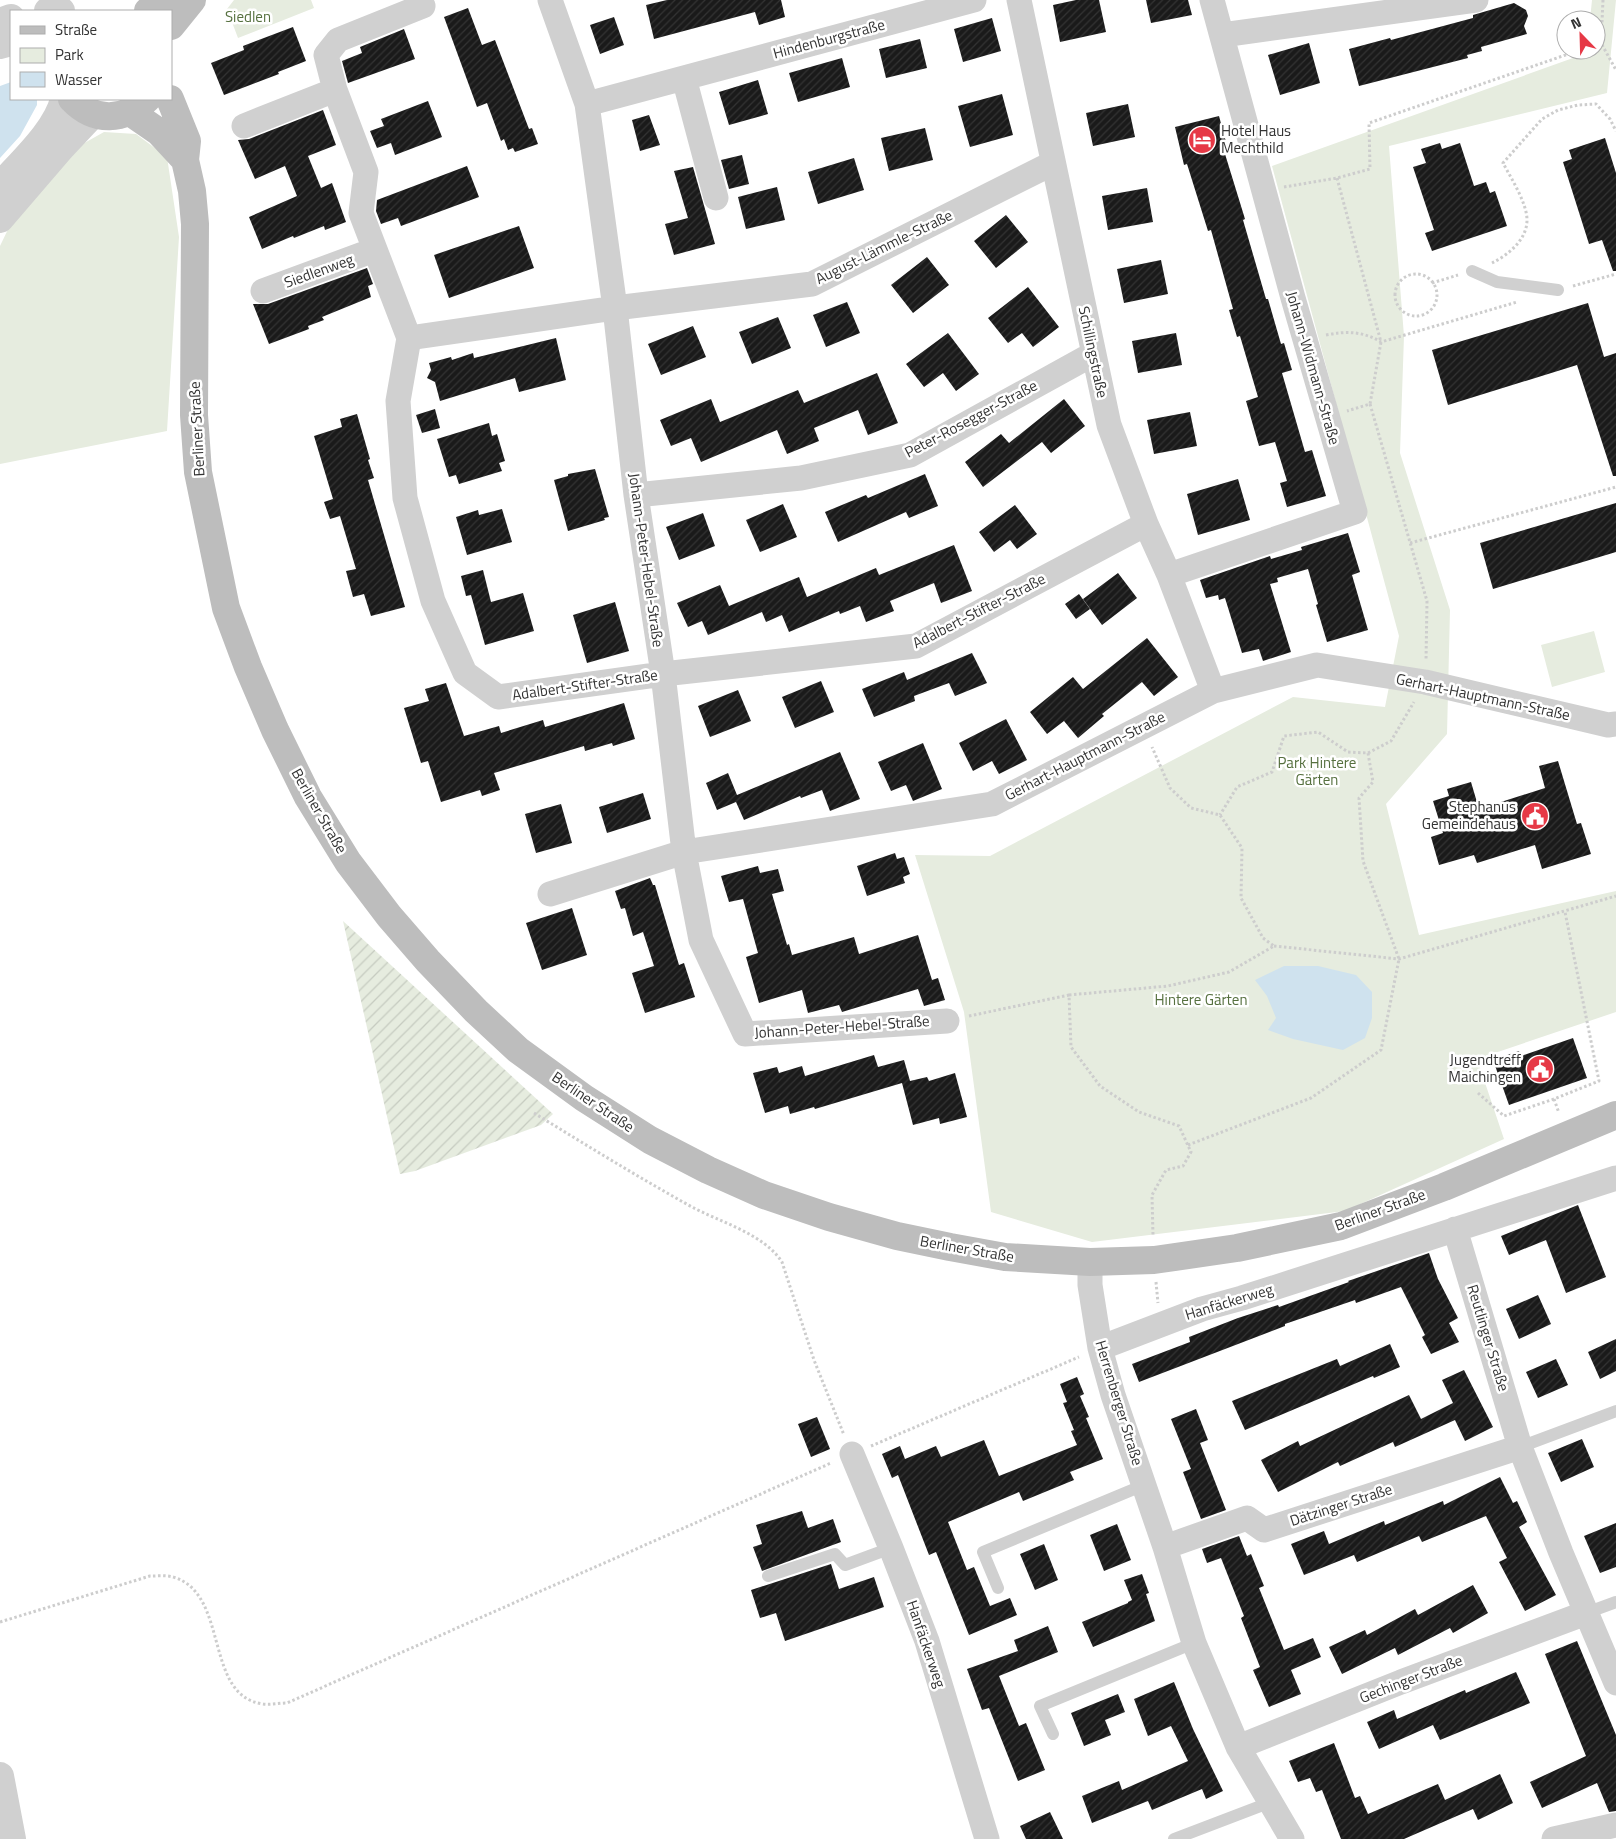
<svg xmlns="http://www.w3.org/2000/svg" width="1616" height="1839" viewBox="0 0 1616 1839" font-family="'Titillium Web',sans-serif">
<style>
.green{fill:#e6ecdf}
.garden{fill:url(#garden-furrows)}
.water{fill:#cfe2ee}
.building{fill:url(#building-hatch)}
.lines{fill:none;stroke-linecap:round;stroke-linejoin:round}
.path{stroke:#cdcdcd;stroke-width:3;stroke-dasharray:2.5 2.5;stroke-linecap:butt}
.service{stroke:#d0d0d0;stroke-width:12}
.minor{stroke:#d0d0d0;stroke-width:25}
.tertiary{stroke:#d0d0d0;stroke-width:28}
.secondary{stroke:#bdbdbd;stroke-width:28}
.labels{text-anchor:middle;stroke-width:5;stroke-linejoin:round;paint-order:stroke}
.park-label{font-size:15px;fill:#56703f;stroke:#fff}
.street-label{font-size:15px;fill:#333;stroke:#fff}
.poi-label{font-size:15px;fill:#333;stroke:#fff;text-anchor:end}
</style>
<defs>
<pattern id="garden-furrows" width="10" height="10" patternUnits="userSpaceOnUse" patternTransform="scale(1.25)"><rect width="10" height="10" fill="#e6ecdf"/><path d="M-1 1l2-2M0 10L10 0M9 11l2-2" fill="none" stroke="#c6cbc0"/></pattern>
<pattern id="building-hatch" width="6" height="6" patternUnits="userSpaceOnUse" patternTransform="scale(1.25)"><rect width="6" height="6" fill="#1a1a1a"/><path d="M-1 1l2-2M0 6l6-6M5 7l2-2" fill="none" stroke="#333"/></pattern>
</defs>
<rect width="100%" height="100%" fill="#fff"/>
<!-- green -->
<path class="green" d="M234,0h77l3,8 -76,30 -11,-29z
M1592,0h24l-9,93 -218,53 15,190 -4,117 50,157 -3,124 -61,70 33,131 197,-44v121l-139,47 27,80 -159,72 -253,31 -101,-30 -27,-200 -49,-157 75,1 303,-159 92,10 14,-71 -127,-470 315,-113v-3h9v-30h-6z
M104,132l32,2 31,23 12,80 -12,194 -167,33v-218l13,-27 66,-73z
M1594,631l11,41 -53,15 -11,-42z"/>
<!-- garden -->
<path class="garden" d="M343,921l210,193 -12,11 -126,46 -15,3z"/>
<!-- water -->
<path class="water" d="M11,82v17h26v6l-17,31 -20,22v-72z
M1284,966h34l38,9 16,17v26l-7,20 -22,12 -50,-11 -25,-9 8,-12 -9,-22 -12,-16z"/>
<!-- building -->
<path class="building" d="M667,0h114l4,17 -26,8 -4,-13 -101,27 -8,-34z
M1076,0h23l7,32 -46,10 -7,-37z
M1146,0h42l4,15 -41,8z
M1514,3l12,7 2,6 -4,10 3,8 -46,13 1,4 -15,4 1,3 -109,28 -10,-37 41,-11 1,2 82,-22v-3z
M468,8l14,37 13,-5 34,89 3,-1 6,16 -23,8 -2,-4 -5,2 -4,-11 -3,2 -14,-38 -10,4 -33,-90z
M614,17l10,28 -24,9 -10,-29z
M992,18l9,33 -38,11 -9,-33z
M293,27l13,34 -28,11 1,2 -55,21 -13,-32 33,-13 -1,-4z
M404,29l11,30 -67,24 -6,-22 20,-8 -2,-6z
M920,39l7,29 -41,10 -7,-29z
M1309,43l11,40 -40,12 -12,-40z
M842,58l8,29 -52,15 -9,-29z
M758,80l10,34 -39,11 -10,-33z
M1002,94l11,41 -43,12 -12,-41z
M428,101l14,36 -47,18 -4,-12 -14,5 -7,-17 14,-5 -3,-7z
M1128,104l7,33 -42,9 -7,-33z
M323,110l13,35 -28,11 13,32 11,-5 14,39 -21,8 -1,-4 -30,12 -1,-2 -31,13 -13,-32 48,-21 -12,-30 -30,13 -17,-39 11,-1z
M649,115l11,30 -20,6 -8,-31z
M1219,116l10,37 -4,1 20,65 -2,1 23,79h2l13,45 3,-1 8,27 -10,3 23,79 7,-2 14,46 -39,11 -7,-24 7,-2 -12,-39 -16,4 -13,-45 12,-4 -18,-61 -3,1 -8,-27 4,-1 -22,-79 -3,1 -21,-67 -3,1 -9,-38z
M925,128l8,32 -44,11 -8,-33z
M1605,138l11,35v98h-3l-11,-31 -13,4 -26,-82 9,-3 -3,-9z
M1440,143l2,6 18,-6 14,43 12,-4 4,11 5,-2 12,35 -75,25 -7,-18 9,-3 -21,-63 13,-4 -5,-14z
M742,155l7,29 -20,5 -8,-29z
M854,158l10,32 -46,14 -10,-32z
M467,166l12,31 -78,29 -3,-8 -17,6 -5,-13 1,-11z
M693,167l22,77 -41,11 -9,-31 23,-6 -14,-47z
M777,187l8,33 -39,9 -8,-32z
M1147,188l6,34 -45,8 -6,-34z
M1006,215l22,27 -32,26 -22,-27z
M519,226l15,42 -85,30 -15,-43z
M927,257l22,28 -36,28 -22,-28z
M1161,260l7,34 -44,9 -7,-34z
M367,268l6,16 -5,2 3,11 -49,20 2,3 -16,6 1,3 -40,15 -16,-40h15z
M1028,287l31,40 -26,20 -11,-14 -14,10 -20,-25z
M847,302l13,31 -34,14 -13,-32z
M1588,303l16,54 12,-4v123h-3l-36,-111 -129,40 -16,-55z
M778,317l13,31 -39,16 -13,-32z
M693,326l13,31 -45,18 -13,-31z
M948,333l31,41 -23,17 -13,-18 -19,14 -18,-23z
M1176,333l6,32 -44,8 -6,-32z
M556,338l10,42 -47,12 -4,-14 -75,23 -5,-19 -8,-4 4,-8 -2,-7 22,-6 1,3 21,-7 1,5z
M877,373l21,50 -30,12 -10,-25 -44,18 5,13 -32,13 -10,-24 -76,32 -10,-24 -20,8 -11,-26 51,-21 9,23 78,-32 6,13z
M1064,399l21,27 -34,27 -9,-11 -59,45 -18,-25 36,-28 8,9z
M435,409l5,19 -18,5 -6,-18z
M1190,412l7,34 -43,8 -7,-34z
M357,414l13,45 -2,1 6,18 -6,2 37,127 -34,9 -7,-22 -11,3 -7,-26 10,-2 -16,-53 -10,3 -6,-17 9,-3 -19,-63 28,-9 -2,-8z
M489,423l3,13 5,-2 8,27 -6,2 3,8 -43,13 -3,-9 -7,2 -12,-38z
M595,469l14,48 -5,1 1,2 -37,11 -14,-51 14,-4v-2z
M925,474l13,32 -29,12 -3,-6 -68,30 -13,-30 41,-17 2,3z
M1238,479l12,41 -52,15 -11,-41z
M1616,503v49l-123,37 -13,-46z
M783,504l14,33 -37,15 -14,-32z
M1015,505l22,29 -20,15 -7,-9 -16,12 -15,-20z
M502,509l10,33 -45,13 -11,-38 22,-7 1,5z
M703,513l12,33 -36,14 -13,-33z
M1348,533l12,39 -8,3 16,55 -41,12 -11,-37 2,-1 -10,-35 -31,9 1,4 -8,2 21,68 -28,9 -4,-12 -17,4 -17,-55 -6,2 -1,-5 -12,3 -6,-18 70,-24 1,3 31,-9 -1,-3z
M954,545l18,46 -31,12 -7,-20 -44,18 4,10 -28,11 -6,-16 -20,8 -1,-3 -50,21 -7,-17 -16,7 -4,-10 -54,23 -6,-14 -14,6 -11,-24 43,-18 9,21 70,-29 8,20 69,-29 3,7z
M483,570l8,32 32,-9 11,38 -49,14 -14,-50 -5,1 -5,-20z
M1118,573l19,25 -35,27 -19,-26z
M1079,594l11,15 -14,10 -11,-15z
M615,602l14,49 -42,12 -14,-48z
M1147,638l31,39 -24,19 -12,-14 -40,32 2,2 -26,22 -14,-17 -17,13 -17,-22 43,-35 10,12z
M972,653l15,30 -32,13 -6,-13 -35,13 1,5 -41,16 -12,-28 42,-17 3,8z
M821,681l13,31 -39,16 -13,-31z
M446,683l18,53 35,-10 2,7 42,-13 2,7 79,-24 11,36 -22,7 -1,-3 -27,8 -1,-5 -90,27 6,17 -18,6 -2,-6 -39,12 -13,-41 -7,2 -17,-55 25,-7 -4,-12z
M738,690l13,31 -41,16 -12,-31z
M1006,719l21,41 -28,14 -7,-13 -19,10 -14,-28z
M923,743l19,46 -29,12 -7,-16 -15,6 -13,-29z
M840,752l20,47 -30,12 -8,-21 -21,8 -1,-2 -56,24 -8,-18 -19,8 -11,-27 22,-10 9,22z
M1558,761l19,63 4,-1 10,31 -49,15 -7,-24 -58,18 -3,-8 -35,10 -8,-28 12,-4 -10,-32 16,-5 -2,-7 24,-7 8,27 66,-21 -6,-22z
M643,793l8,26 -44,14 -8,-26z
M561,804l11,39 -36,10 -11,-39z
M895,853l2,6 7,-2 6,17 -7,3 2,6 -38,13 -10,-30z
M758,866l2,7 18,-4 6,22 -12,3 15,51 2,-1 3,11 62,-18 5,17 59,-19 14,45 6,-2 7,22 -21,6 -6,-17 -76,23 -3,-7 -31,8 -6,-23 -43,13 -13,-46 12,-4 -15,-54 -14,3 -8,-26z
M650,878l3,7h2l24,80 5,-2 11,34 -50,16 -13,-40 22,-7 -11,-34 -10,4 -8,-28 -4,1 -6,-18z
M572,908l15,47 -45,15 -16,-47z
M1573,1038l14,40 -78,27 -16,-45 26,-9 2,5z
M874,1055l4,12 26,-7 6,21 17,-4 2,4 26,-8 12,44 -27,7 -1,-6 -26,7 -11,-42 -87,26 -1,-2 -24,7 -2,-8 -23,7 -12,-40 24,-6 2,6 23,-7 3,10z
M1578,1205l28,72 -40,16 -20,-53 -37,15 -8,-19z
M1429,1253l9,26 20,39 -9,5 10,19 -28,12 -9,-17 3,-2 -24,-48 -45,16 -1,-3 -70,24v2l-146,56 -7,-18 58,-22 -1,-5 49,-19 40,-13 1,2 70,-25 -1,-1z
M1538,1295l13,29 -32,15 -13,-30z
M1616,1339v32l-16,8 -12,-27z
M1390,1344l10,23 -26,11 -1,-2 -128,54 -13,-29 105,-42 3,7z
M1556,1359l12,26 -30,13 -12,-26z
M1464,1370l29,57 -28,14 -10,-21 -60,27 -2,-5 -53,24 -2,-4 -60,30 -17,-32 37,-19 2,5 109,-51 12,24 32,-16 -11,-23z
M1077,1377l7,17 -4,2 9,21 -3,1 17,41 -33,13 4,8 -51,21 -4,-9 -71,30 19,48 7,-3 16,39 20,-8 7,17 -48,20 -33,-83 -7,3 -31,-80 -6,3 -10,-24 18,-8 5,13 31,-13 5,11 43,-17 15,36 78,-31 -6,-14 3,-1 -11,-27 4,-1 -7,-18z
M1196,1409l12,31 -8,3 26,67 -25,9 -18,-47 8,-3 -20,-50z
M817,1417l13,32 -19,8 -13,-33z
M1582,1439l12,28 -33,15 -13,-29z
M1500,1477l13,26 4,-2 10,21 -8,5 37,68 -31,16 -26,-49 8,-4 -21,-42 -64,26 -3,-6 -62,26 -3,-7 -50,20 -13,-31 33,-13 5,13 55,-23 1,4 58,-24 1,4z
M802,1511l6,17 25,-9 8,23 -79,29 -9,-24 9,-3 -6,-19z
M1616,1523v44l-16,6 -16,-37z
M1117,1524l14,36 -27,11 -14,-36z
M1239,1536l8,20 4,-2 13,32 -5,2 25,62 29,-12 8,19 -30,13 10,24 -32,13 -16,-37 7,-3 -19,-49 3,-2 -23,-58 -14,5 -5,-14z
M1044,1544l14,36 -23,10 -15,-36z
M831,1564l8,25 35,-12 10,30 -99,34 -9,-28 -16,5 -9,-28z
M1142,1574l7,19 -3,1 9,27 -62,26 -11,-25 46,-19v-1l4,-2 -8,-20z
M1473,1585l15,28 -35,20 -3,-5 -52,27 -3,-7 -53,26 -13,-27 36,-17 2,5 48,-26 3,6z
M1048,1626l10,26 -59,24 20,50 7,-3 19,47 -27,11 -29,-73 -7,2 -15,-41 51,-18 -4,-11z
M1577,1641l39,94v76l-7,1 -12,-29 -55,25 -12,-26 56,-26 -41,-102z
M1516,1672l14,31 -90,37 -7,-15 -54,24 -12,-27 27,-12 3,9 68,-29 1,3z
M1174,1682l19,47 30,62 -17,8 -4,-10 -50,21 -4,-9 -56,22 -10,-27 37,-15 3,9 66,-29 -17,-35 -23,10 -14,-37z
M1118,1694l7,18 -20,8 6,15 -27,11 -13,-33z
M1334,1743l21,55 5,-2 8,18 70,-30 7,16 55,-26 13,29 -35,17 -5,-11 -69,30h-63l-19,-49 -6,2 -6,-14 -12,4 -9,-21z
M1050,1812l13,27h-37l-6,-13z"/>
<g class="lines">
<!-- path -->
<path class="path" d="M1603,0l-2,43 15,27
M1596,44l5,-1
M1337,178l44,164 -11,62 -23,7
M1284,187l53,-9 33,-9 -1,-46 211,-73
M1492,263c16,-8 35,-23 35,-43 0,-17 -16,-42 -24,-57l39,-44 16,-9 20,-5 18,-1 14,15 6,12
M1395 295a21 21 0 1 1 42 0a21 21 0 1 1-42 0Z
M1432,283l26,-8
M1573,286l43,-12
M1326,335c20,-4 37,-4 55,7l136,-40
M1370,404l57,197 -1,60
M1410,543l206,-56
M1368,753l23,-12 23,-39
M1274,946l125,13 217,-63
M1069,995l99,-9 61,-14 45,-26 -11,-8 -22,-40 1,-50 -22,-33 -29,-7 -21,-20 -18,-41
M969,1016l100,-21 2,52 29,39 39,26 40,14 12,26 -8,14 -17,4 -14,25 1,41
M1478,1093l26,23 50,-17 45,-18 -34,-169
M1554,1099l5,14
M534,1113c52,32 104,64 158,94 28,15 72,27 90,55l32,98 30,75
M1188,1145l123,-47 70,-48 18,-91 -36,-98 -4,-63 14,-16 -5,-29 -20,-1 -30,-20 -34,4 -12,36 -35,15 -17,28
M1156,1282l2,21
M871,1446l208,-89
M0,1622l150,-46c7,0 16,-1 23,1 57,16 30,119 90,127 8,1 16,-1 24,-1l544,-240"/>
<!-- service -->
<path class="service" d="M1472,271l25,11 61,8
M1520,1447l96,-36
M768,1576l67,-22 10,11 46,-17
M998,1588l-15,-36 161,-67
M1586,1613l30,-11
M1053,1734l-13,-28 154,-63
M1174,1839l97,-37"/>
<!-- minor -->
<path class="minor" d="M550,0l37,104 28,204 21,187 27,179 21,178 17,88 44,94 202,-13
M1019,0l90,425 37,99 23,51 44,116
M1222,35l254,-35
M684,78l32,120
M587,104l387,-104
M244,126l91,-36
M1053,163l-241,121 -197,24 -206,30 -11,63 7,97 28,103 32,72 33,24 165,-23 253,-28 230,-122
M263,291l111,-41
M409,338l-48,-125 5,-41 -31,-82 -9,-35 12,-15 85,-34
M636,495l165,-17 109,-23 183,-101
M1169,575l186,-63 -62,-214 -81,-298
M550,894l134,-42 308,-48 221,-113 104,-26 108,17 183,43 8,-1
M1455,1229l65,218 41,106 55,130
M1090,1262v23l10,63 13,47 52,152 29,96 44,104 54,92
M1100,1348l102,-39 40,-11 374,-120
M852,1454l39,94 36,93 60,198
M1165,1547l82,-29 17,12 256,-83
M1238,1747l163,-65 185,-69
M1554,1839l62,-14"/>
<!-- tertiary -->
<path class="tertiary" d="M48,11h13
M0,22l11,-4
M0,45l11,-3
M0,186c21,-24 57,-56 64,-87
M0,219l61,-71 32,-34
M0,1776l12,63"/>
<!-- secondary -->
<path class="secondary" d="M148,11l13,-11
M171,26l21,-26
M72,99c23,24 52,22 75,0
M170,99l17,42 -2,19 7,31 3,33 -1,191 4,57 28,136 22,59 27,63 33,67 40,65 41,54 39,45 48,50 42,39 66,48 66,42 58,30 56,25 65,22 68,19 53,11 55,10 85,5 64,-2 83,-12 104,-22 103,-39 172,-72
M130,112l29,20 26,28"/>
</g>
<!-- icons -->
<defs>
<g id="hotel-disc" transform="scale(1.4375)"><circle r="9.5" fill="#e63946" stroke="#fff"/><path d="M-6-4.5h1.5V1H6V5H4.5V3h-9V5H-6ZM-4 0a1.8 1.8 0 1 1 3.6 0ZM.5 0V-2.5h3Q6-2.5 6 0Z" fill="#fff"/></g>
<g id="civic-disc" transform="scale(1.4375)"><circle r="9.5" fill="#e63946" stroke="#fff"/><path d="M-.6-6.5H3V-4.5H.6V-3L4-1V1h2V6H-6V1h2V-1L-.6-3ZM-1.2 2.5V6h2.4V2.5Z" fill="#fff"/></g>
</defs>
<g fill-rule="evenodd">
<use href="#hotel-disc" x="1202" y="140"/>
<use href="#civic-disc" x="1535" y="816"/>
<use href="#civic-disc" x="1540" y="1069"/>
</g>
<g class="labels">
<!-- park labels -->
<g class="park-label">
<text x="248" y="22">Siedlen</text>
<text x="1317" y="768">Park Hintere<tspan x="1317" dy="17">Gärten</tspan></text>
<text x="1201" y="1005">Hintere Gärten</text>
</g>
<!-- street labels -->
<g class="street-label">
<text transform="translate(829 39) rotate(-15)" y="5">Hindenburgstraße</text>
<text transform="translate(884 247) rotate(-26)" y="5">August-Lämmle-Straße</text>
<text transform="translate(319 271) rotate(-20)" y="5">Siedlenweg</text>
<text transform="translate(1093 352) rotate(78)" y="5">Schillingstraße</text>
<text transform="translate(1313 368) rotate(74)" y="5">Johann-Widmann-Straße</text>
<text transform="translate(971 419) rotate(-28)" y="5">Peter-Rosegger-Straße</text>
<text transform="translate(197 429) rotate(-93)" y="5">Berliner Straße</text>
<text transform="translate(646 560) rotate(82)" y="5">Johann-Peter-Hebel-Straße</text>
<text transform="translate(979 611) rotate(-27)" y="5">Adalbert-Stifter-Straße</text>
<text transform="translate(585 685) rotate(-8)" y="5">Adalbert-Stifter-Straße</text>
<text transform="translate(1483 697) rotate(12)" y="5">Gerhart-Hauptmann-Straße</text>
<text transform="translate(1085 756) rotate(-27)" y="5">Gerhart-Hauptmann-Straße</text>
<text transform="translate(319 811) rotate(60)" y="5">Berliner Straße</text>
<text transform="translate(842 1027) rotate(-4)" y="5">Johann-Peter-Hebel-Straße</text>
<text transform="translate(593 1102) rotate(34)" y="5">Berliner Straße</text>
<text transform="translate(1380 1210) rotate(-20)" y="5">Berliner Straße</text>
<text transform="translate(967 1249) rotate(10)" y="5">Berliner Straße</text>
<text transform="translate(1229 1302) rotate(-17)" y="5">Hanfäckerweg</text>
<text transform="translate(1488 1338) rotate(73)" y="5">Reutlinger Straße</text>
<text transform="translate(1119 1403) rotate(73)" y="5">Herrenberger Straße</text>
<text transform="translate(1341 1505) rotate(-18)" y="5">Dätzinger Straße</text>
<text transform="translate(926 1644) rotate(71)" y="5">Hanfäckerweg</text>
<text transform="translate(1411 1679) rotate(-21)" y="5">Gechinger Straße</text>
</g>
<!-- poi labels -->
<g class="poi-label">
<text x="1221" y="136" text-anchor="start">Hotel Haus<tspan x="1221" dy="17">Mechthild</tspan></text>
<text x="1516" y="812">Stephanus<tspan x="1516" dy="17">Gemeindehaus</tspan></text>
<text x="1521" y="1065">Jugendtreff<tspan x="1521" dy="17">Maichingen</tspan></text>
</g>
</g>
<!-- legend -->
<rect x="10" y="10" width="162" height="90" fill="#ffffff" stroke="#adadad"/>
<rect x="20" y="26" width="25" height="8" fill="#bdbdbd" stroke="#adadad"/>
<text x="55" y="35" font-size="15" fill="#333333">Straße</text>
<rect x="20" y="48" width="25" height="15" fill="#e6ecdf" stroke="#adadad"/>
<text x="55" y="60" font-size="15" fill="#333333">Park</text>
<rect x="20" y="72" width="25" height="15" fill="#cfe2ee" stroke="#adadad"/>
<text x="55" y="85" font-size="15" fill="#333333">Wasser</text>
<!-- north arrow -->
<g transform="translate(1581 35) rotate(337)"><circle r="24" fill="#ffffff" stroke="#adadad"/>
<path d="M0-4L9 19L0 12L-9 19Z" fill="#e63946"/>
<text y="-8" font-size="14" font-weight="bold" text-anchor="middle" fill="#333333">N</text>
</g>
</svg>
